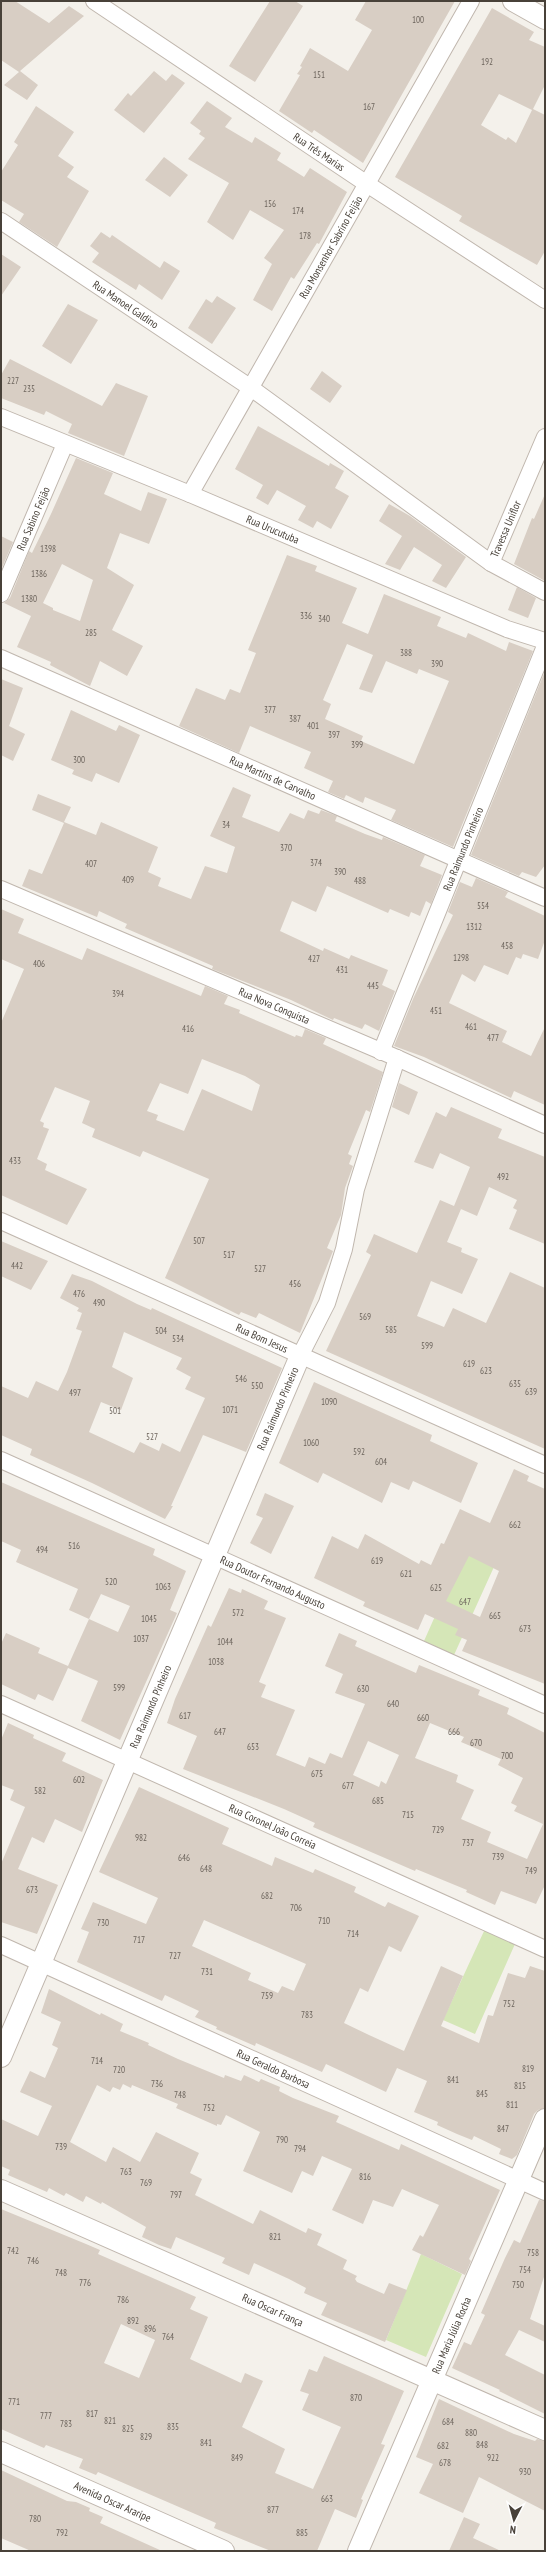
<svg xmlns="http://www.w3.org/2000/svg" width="546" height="2552" viewBox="0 0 546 2552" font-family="'PT Sans Narrow',sans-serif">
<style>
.green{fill:#d5e6b7}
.building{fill:#d8cec4;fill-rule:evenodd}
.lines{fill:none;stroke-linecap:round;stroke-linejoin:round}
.minor-casing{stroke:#c0b7ae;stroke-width:18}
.tertiary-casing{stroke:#c0b7ae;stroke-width:22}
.minor{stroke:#fff;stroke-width:16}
.tertiary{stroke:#fff;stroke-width:20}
.labels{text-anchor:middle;stroke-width:3;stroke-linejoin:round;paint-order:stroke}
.number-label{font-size:9px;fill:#6c645c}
.street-label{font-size:11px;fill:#484139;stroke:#fff}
</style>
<rect width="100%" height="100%" fill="#f4f1eb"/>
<!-- green -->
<path class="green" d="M467,1544l31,14 -44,97 -30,-14z
M485,1929l30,15 -40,90 -32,-14z
M421,2254l41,20 -36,83 -40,-17z"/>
<!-- building -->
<path class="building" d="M1,1h14l34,22 20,-17 15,10 -64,55 18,14 -11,15 -23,-15 15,-13 -18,-12z
M270,1h25l8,5 -48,76 -26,-16z
M366,1h89l-92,162 -49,-33 -2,3 -33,-22 21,-36 -3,-1 5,-7 -2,-1 10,-18 38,23 24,-41 -17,-10z
M492,8l42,24 -5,8 16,7v38l-12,24 12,6v136l-8,14 -78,-44 3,-5 -67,-39zM499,94l33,16 -16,33 -8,-6 -2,3 -25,-15z
M154,71l12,10 6,-7 13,9 -41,50 -30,-23 14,-17 3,3z
M207,101l25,17 -7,9 27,16 3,-6 26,16 -4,7 27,17 6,-9 37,24 -28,52 -2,-1 -23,36 -3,-2 -19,34 -19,-11 19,-36 -8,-6 20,-28 -34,-20 -17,30 -26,-18 22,-39 -41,-24 17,-21 -6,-4 2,-3 -11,-8z
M36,106l38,26 -16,24 16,11 -7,10 22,14 -32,56 -38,-25 5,-8 -23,-14v-28l17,-27 -4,-3z
M164,157l24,18 -18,22 -25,-17z
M101,232l9,6 2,-3 48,33 4,-7 16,10 -18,29 -23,-16 -3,6 -44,-28 7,-9 -9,-7z
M1,254l20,13 -20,29z
M217,296l19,12 -24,36 -24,-16 18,-29 6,4z
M68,304l30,16 -27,44 -29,-18z
M10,359l92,47 14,-23 32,13 -24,60 -56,-23 4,-9 -26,-13 -2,4 -43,-17v-23z
M322,371l20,15 -12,17 -20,-14z
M258,426l71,40 1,-3 14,8 -9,17 14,8 -18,33 -14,-8 -4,7 -15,-8 8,-14 -29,-16 -9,15 -12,-7 7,-13 -28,-16z
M76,458l37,15 -9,21 37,17 7,-19 19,7 -18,45 -29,-11 -13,35 27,17 -22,45 31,16 -16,30 -27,-15 -10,25 -40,-21 1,-3 -34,-15 14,-31 -27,-13 6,-5 19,-47 3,2 19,-39zM62,564l31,16 -13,41 -27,-11v-2l-10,-5z
M545,494v87l-31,-17 18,-46 2,1z
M389,504l21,12 56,41 -20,31 -14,-7 10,-16 -28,-18 -14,23 -15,-6 17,-28 -23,-15z
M1,536l12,6 -12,28z
M287,555l30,11 -2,5 42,17 -15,35 26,11 16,-40 57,23 -4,9 29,12 2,-5 38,18 3,-9 24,9 -80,196 -62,-27 5,-10 -31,-13 -2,6 -17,-8 -2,4 -16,-7 5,-11 -29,-13 7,-16 -61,-26 -11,27 -60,-27 17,-38 29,12 5,-11 10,4 16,-40 -8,-3zM347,644l26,11 -14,34 13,4 14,-32 31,13 2,-5 30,12 -35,83 -53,-23 2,-5 -38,-17 6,-15 -8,-4z
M517,587l19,11 -8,20 -20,-8z
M545,671v194l-9,12 -14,-5 -3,4 -48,-21z
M1,679l22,9 -14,38 16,8 -12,27 -12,-6z
M71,710l45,21 3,-6 21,10 -21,48 -23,-10 -4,9 -20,-8 2,-4 -23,-10z
M233,787l18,8 -9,22 37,15 11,-19 14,6 4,-9 11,4 2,-4 16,6 -2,5 30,13 17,6 1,-3 42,18 -5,11 22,9 -11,29 -5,-3 -6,15 -9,-4 -2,5 -19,-8 -2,4 -61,-27 -11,26 -24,-11 -12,30 43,20 1,-3 25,11 2,-4 37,15 -6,15 13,6 -16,40 -14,-7 -3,5 -28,-11 -1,2 -42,-20 -79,-31 1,-3 -88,-38 2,-4 -28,-13 -2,6 -75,-31 7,-17 13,5 22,-51 -32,-13 6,-16 33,13 -7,15 32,13 5,-13 57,25 -10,25 13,6 -3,8 33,13 14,-33 22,7 8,-26 -25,-11z
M476,878l32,14 -3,5 40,19v24l-7,19 -15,-5 -2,5 -5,-2 -8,18 -24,-10 -9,17 -13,-8 -13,29 58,28 -5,11 29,14 14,-29v78l-31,-14 -3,7 -87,-41 -30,-11 19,-47 40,-84 -5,-3 12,-30 12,5z
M1,909l23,10 -6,14 64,27 5,-12 114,48 4,-10 23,10 -4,8 16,6 -1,3 56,24 1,-2 6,2 3,-8 21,9 -3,6 60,28 -13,40 -4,-2 -18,44 4,2 -3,8 4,2 -8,22 -4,27 -14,33 6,3 -33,82 -41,-20 -3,5 -15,-6 -2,3 -74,-37 44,-99 -66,-28 -3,6 -48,-20 3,-8 -13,-6 8,-22 -35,-14 -15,34 4,2 -1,4 6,2 -12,30 10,5 -2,6 42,19 -20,36 -66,-30v-172l23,-54 -23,-10zM202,1059l43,17 15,9 -8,26 -50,-22 -18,42 -28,-11 2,-5 -11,-4 13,-28 28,11z
M399,1083l19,9 -9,23 -17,-8z
M451,1107l51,22 -4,9 47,19v87l-36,-15 8,-19 -4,-2 4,-8 -28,-13 -12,29 -23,-10 16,-39 -30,-14 -7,16 -19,-7 22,-50 10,5z
M440,1200l21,9 -14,33 15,6 -1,4 17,7 -16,35 -31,-13 -14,35 27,11 9,-19 33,15 24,-51 35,16v161l-219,-98 45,-96 -5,-3 8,-18 43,19z
M1,1241l47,20 -17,29 -30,-14z
M72,1274l20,7 45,23 14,6 1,-2 130,60 -36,84 -43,-17 -32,71h2l-8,13 -73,-36 -62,-28 2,-6 -31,-14v-49l27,12 8,-17 22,10 9,-19 15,-41 -6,-2 6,-16 -5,-2 2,-3 -19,-10zM124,1332l58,26 -6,11 15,8 -6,12 20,9 -25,54 -18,-9 -3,8 -19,-9 -6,11 -45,-21 12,-30 20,8 12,-32 -21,-11z
M314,1382l118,53 -2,6 48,22 -17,40 -48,-22 -4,9 -18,-8 -9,21 -59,-30 -5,10 -39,-20z
M514,1469l15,7 -2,5 18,8v195l-83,-33 5,-11 -12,-5 3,-6 -33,-15 -7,16 -55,-24 2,-4 -51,-24 18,-42 26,13 7,-15 54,30 2,-4 10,5 10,-22 3,1 16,-35 30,14zM469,1556l30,15 -19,46 -34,-16z
M1,1482l154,67 -2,6 33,16 -16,39 7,3 -57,127 -39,-19 17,-40 -30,-13 -15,33 -15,-7 -3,6 -34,-16v-40l5,-11 34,15 -2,5 30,13 21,-47 -20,-9 9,-21 -62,-27 5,-12 -20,-9zM101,1594l29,12 -12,26 -29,-13z
M265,1493l29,13 -23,48 -21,-11 13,-25 -7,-3z
M229,1588l12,5 1,-4 26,12 -4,8 22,9 -27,64 7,3 -5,12 34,13 -19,45 29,12 4,-10 16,7 5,-11 12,5 23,-54 -30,-11 8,-19 -18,-8 14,-33 18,8 -2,5 61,27 3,-8 61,25 -2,5 31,13 -2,6 38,19v152l-9,19 -35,-13 -6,14 -29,-13 1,-2 -51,-21 -1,2 -102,-44 2,-4 -31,-14 -101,-40 14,-33 -30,-13 8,-24 33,-74 3,2zM430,1723l34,14 -3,5 40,17 -3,6 25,13 -12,25 6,3 -3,5 29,13 -16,35 -40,-17 4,-10 -30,-13 13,-29 -18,-8 2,-7 -43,-17zM368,1741l31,14 -13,29 -5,-3 -2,6 -26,-12z
M8,1723l26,12 -1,3 33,15 -4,8 41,19 -21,52 -27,-13 -11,24 -12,-6 -14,32 40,16 -21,49 -36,-12v-58l24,-57 -15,-7 4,-10 -13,-5v-45z
M139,1787l90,41 -7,16 50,22 3,-9 38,16 2,-4 41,18 -2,5 31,15 3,-5 31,14 -18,36 -12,-6 -21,46 -8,-4 -16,35 25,12 35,16 37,-85 22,10 -22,50 38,17 9,-28 5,1 15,-43 17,5 5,-12 15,5v137l-7,2 -4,4 -17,41 -5,4 -13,-5 2,-5 -27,-13 -2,4 -15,-6 -20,-9 1,-3 -24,-10 13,-31 -30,-13 -11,24 -60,-28 -4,8 -66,-29 -1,3 -39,-17 1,-2 -22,-10 4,-6 -34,-16 -3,6 -85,-39 12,-30 -8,-3 12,-27 53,22 12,-26 -59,-26zM204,1920l102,44 -12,27 -12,-5 -4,7 -30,-13 3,-7 -59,-27z
M49,1989l51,26 1,-2 22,11 -3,7 29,12 -1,2 30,14 46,19 1,-3 16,6 3,-6 15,7 2,-3 19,8 -1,4 14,7 46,18 -3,6 63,28 2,-6 99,46 -31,69 2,2 -6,14 -53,-25 8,-15 3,2 16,-32 -37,-16 -9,18 -20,-7 -10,24 -31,-14 20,-41 -30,-13 -9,20 -11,-5 -10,22 -49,-22 17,-39 -34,-17 -5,10 -4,-1v2l-41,-18 2,-4 -46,-19 -1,3 -8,-4 -3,6 -7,-3 -3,5 -13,-7 -27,57 36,20 7,-15 27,15 16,-30 43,21 -9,20 12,6 -7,16 58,29 7,-14 46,23 2,-5 14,6 -5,11 30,15 -4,9 14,7 -2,3 2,3 27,12 5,-11 18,7 -22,52 -64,-27 6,-12 -23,-10 2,-5 -17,-9 -35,-16 -5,12 -27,-12 3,-5 -49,-21 -5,12 -12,-4 -17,-8 4,-10 -44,-25 -1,2 -15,-8 -3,6 -17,-9 -2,3 -15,-8 -2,4 -39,-17 2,-5 -9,-4v-47l37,17 14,-30 -32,-14 10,-21 15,7 13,-30 -6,-3 9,-23 -20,-9z
M539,2200l6,1v73l-15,45 15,7v16l-26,-12 -14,25 40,20v39l-46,-23 1,-1 -48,-22 12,-26 7,3 14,-30 -4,-2 24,-55 9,-18 6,3z
M1,2209l85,35 14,6 -2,4 98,43 -6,12 18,8 -18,42 51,24 4,-10 18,8 -21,46 43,22 -10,24 38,16 28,-62 -39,-17 7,-16 -9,-3 9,-22 8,3 7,-16 80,35 -23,53 4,1 -24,54 2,1 -7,18 -21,-9 -18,42h-46l-57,-23 2,-5 -118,-51 -2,3 -17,-7 4,-9 -37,-14 -2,3 -43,-19zM121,2324l34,16 -16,38 -35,-15z
M439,2399l75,35 21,7 2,-2 8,2v70l-66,-34 -16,36 -44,-20 14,-29 -17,-7z
M1,2470l66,31 9,1 14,6 -1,3 14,6 -3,6 62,28h-131l-30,-13z
M464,2517l16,7 -7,14 28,13h-52z"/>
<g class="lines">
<!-- minor casing -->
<g class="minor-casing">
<g id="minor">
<path id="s1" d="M94,1l273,183 178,116"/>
<path id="s2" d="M1,221l250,167 240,175 54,29"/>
<path id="s3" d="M1,417l189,77 317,135 38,12"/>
<path id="s4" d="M190,494l281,-493"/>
<path id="s5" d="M491,563l54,-126"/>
<path id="s6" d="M1,594l64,-150"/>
<path id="s7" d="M1,658l544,240"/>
<path id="s8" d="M1,889l396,169 148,67"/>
<path id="s9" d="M381,1052l164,-406"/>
<path id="s10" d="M1,1221l544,244"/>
<path d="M300,1356l27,-53 17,-54 12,-60 41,-131"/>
<path id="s11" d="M1,1460l544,245"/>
<path id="s12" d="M1,1704l544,245"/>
<path id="s13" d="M1,1945l544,247"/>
</g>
</g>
<!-- tertiary casing -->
<g class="tertiary-casing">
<g id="tertiary">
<path d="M513,1l32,18"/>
<path id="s14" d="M1,2057l299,-701"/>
<path id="s15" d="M1,2190l544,240"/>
<path id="s16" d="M1,2452l223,99"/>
<path id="s17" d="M358,2551l187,-432"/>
</g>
</g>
<!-- minor -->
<use href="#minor" class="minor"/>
<!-- tertiary -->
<use href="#tertiary" class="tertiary"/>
</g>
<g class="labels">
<!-- number labels -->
<g class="number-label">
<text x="418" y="23">100</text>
<text x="487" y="65">192</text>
<text x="319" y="78">151</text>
<text x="369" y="110">167</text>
<text x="270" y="207">156</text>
<text x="298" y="214">174</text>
<text x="305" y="239">178</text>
<text x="13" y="384">227</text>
<text x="29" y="392">235</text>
<text x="48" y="552">1398</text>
<text x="39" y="577">1386</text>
<text x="29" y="602">1380</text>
<text x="306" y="619">336</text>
<text x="324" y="622">340</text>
<text x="91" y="636">285</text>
<text x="406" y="656">388</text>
<text x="437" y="667">390</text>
<text x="270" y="713">377</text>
<text x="295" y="722">387</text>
<text x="313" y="729">401</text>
<text x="334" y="738">397</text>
<text x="357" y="748">399</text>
<text x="79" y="763">300</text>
<text x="226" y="828">34</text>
<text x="286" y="851">370</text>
<text x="316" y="866">374</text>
<text x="91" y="867">407</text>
<text x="340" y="875">390</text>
<text x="128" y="883">409</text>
<text x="360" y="884">488</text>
<text x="483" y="909">554</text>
<text x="474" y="930">1312</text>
<text x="507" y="949">458</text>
<text x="461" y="961">1298</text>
<text x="314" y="962">427</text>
<text x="39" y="967">406</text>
<text x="342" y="973">431</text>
<text x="373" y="989">445</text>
<text x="118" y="997">394</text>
<text x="436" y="1014">451</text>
<text x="471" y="1030">461</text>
<text x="188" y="1032">416</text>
<text x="493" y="1041">477</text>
<text x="15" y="1164">433</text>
<text x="503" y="1180">492</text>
<text x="199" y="1244">507</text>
<text x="229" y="1258">517</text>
<text x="17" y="1269">442</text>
<text x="260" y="1272">527</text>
<text x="295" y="1287">456</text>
<text x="79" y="1297">476</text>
<text x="99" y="1306">490</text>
<text x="365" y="1320">569</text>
<text x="391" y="1333">585</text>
<text x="161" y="1334">504</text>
<text x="178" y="1342">534</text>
<text x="427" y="1349">599</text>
<text x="469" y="1367">619</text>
<text x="486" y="1374">623</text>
<text x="241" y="1382">546</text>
<text x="515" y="1387">635</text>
<text x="257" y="1389">550</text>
<text x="531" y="1395">639</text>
<text x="75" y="1396">497</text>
<text x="329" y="1405">1090</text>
<text x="230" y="1413">1071</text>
<text x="115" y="1414">501</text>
<text x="152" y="1440">527</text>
<text x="311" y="1446">1060</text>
<text x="359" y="1455">592</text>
<text x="381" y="1465">604</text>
<text x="515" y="1528">662</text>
<text x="74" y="1549">516</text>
<text x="42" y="1553">494</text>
<text x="377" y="1564">619</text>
<text x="406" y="1577">621</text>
<text x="111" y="1585">520</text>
<text x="163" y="1590">1063</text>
<text x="436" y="1591">625</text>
<text x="465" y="1605">647</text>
<text x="238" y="1616">572</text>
<text x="495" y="1619">665</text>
<text x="149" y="1622">1045</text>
<text x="525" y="1632">673</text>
<text x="141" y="1642">1037</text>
<text x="225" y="1645">1044</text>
<text x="216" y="1665">1038</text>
<text x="119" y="1691">599</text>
<text x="363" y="1692">630</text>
<text x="393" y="1707">640</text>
<text x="185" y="1719">617</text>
<text x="423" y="1721">660</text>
<text x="220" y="1735">647</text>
<text x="454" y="1735">666</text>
<text x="476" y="1746">670</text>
<text x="253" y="1750">653</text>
<text x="507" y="1759">700</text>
<text x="317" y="1777">675</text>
<text x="79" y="1783">602</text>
<text x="348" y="1789">677</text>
<text x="40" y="1794">582</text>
<text x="378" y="1804">685</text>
<text x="408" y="1818">715</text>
<text x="438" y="1833">729</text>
<text x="141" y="1841">982</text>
<text x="468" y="1846">737</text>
<text x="498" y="1860">739</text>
<text x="184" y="1861">646</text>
<text x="206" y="1872">648</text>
<text x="531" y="1874">749</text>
<text x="32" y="1893">673</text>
<text x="267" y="1899">682</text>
<text x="296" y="1911">706</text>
<text x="324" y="1924">710</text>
<text x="103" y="1926">730</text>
<text x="353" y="1937">714</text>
<text x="139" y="1943">717</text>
<text x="175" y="1959">727</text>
<text x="207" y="1975">731</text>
<text x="267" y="1999">759</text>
<text x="509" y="2007">752</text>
<text x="307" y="2018">783</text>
<text x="97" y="2064">714</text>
<text x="528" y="2072">819</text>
<text x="119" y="2073">720</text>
<text x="453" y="2083">841</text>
<text x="157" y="2087">736</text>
<text x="520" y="2089">815</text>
<text x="482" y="2097">845</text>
<text x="180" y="2098">748</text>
<text x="512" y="2108">811</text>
<text x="209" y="2111">752</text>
<text x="503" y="2132">847</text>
<text x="282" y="2143">790</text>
<text x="61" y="2150">739</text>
<text x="300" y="2152">794</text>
<text x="126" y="2175">763</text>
<text x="365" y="2180">816</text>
<text x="146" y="2186">769</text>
<text x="176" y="2198">797</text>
<text x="275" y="2240">821</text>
<text x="13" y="2254">742</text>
<text x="533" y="2256">758</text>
<text x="33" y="2264">746</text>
<text x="525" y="2273">754</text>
<text x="61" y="2276">748</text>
<text x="85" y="2286">776</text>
<text x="518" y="2288">750</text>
<text x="123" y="2303">786</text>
<text x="133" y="2324">892</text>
<text x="150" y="2332">896</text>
<text x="168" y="2340">764</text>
<text x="356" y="2401">870</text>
<text x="14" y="2405">771</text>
<text x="92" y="2417">817</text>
<text x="46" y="2419">777</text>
<text x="110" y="2424">821</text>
<text x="448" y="2425">684</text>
<text x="66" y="2427">783</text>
<text x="173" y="2430">835</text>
<text x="128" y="2432">825</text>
<text x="471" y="2436">880</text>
<text x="146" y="2440">829</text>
<text x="206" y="2446">841</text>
<text x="482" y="2448">848</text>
<text x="443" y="2449">682</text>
<text x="237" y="2461">849</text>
<text x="493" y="2461">922</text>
<text x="445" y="2466">678</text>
<text x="525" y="2475">930</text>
<text x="327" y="2502">663</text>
<text x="273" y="2513">877</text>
<text x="35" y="2522">780</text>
<text x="62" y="2536">792</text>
<text x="302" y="2536">885</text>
</g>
<!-- street labels -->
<g class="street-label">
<text dy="4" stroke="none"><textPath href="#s1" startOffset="271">Rua Três Marias</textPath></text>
<text dy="4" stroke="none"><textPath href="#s4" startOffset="284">Rua Monsenhor Sabrino Feijão</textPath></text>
<text dy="4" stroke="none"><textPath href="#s2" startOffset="150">Rua Manoel Galdino</textPath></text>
<text dy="4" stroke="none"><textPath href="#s6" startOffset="82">Rua Sabino Feijão</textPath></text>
<text dy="4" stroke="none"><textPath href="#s5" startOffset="37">Travessa Uniflor</textPath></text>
<text dy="4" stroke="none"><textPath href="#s3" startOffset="294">Rua Urucutuba</textPath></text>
<text dy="4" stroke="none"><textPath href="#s7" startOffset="297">Rua Martins de Carvalho</textPath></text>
<text dy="4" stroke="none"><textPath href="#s9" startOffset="219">Rua Raimundo Pinheiro</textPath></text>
<text dy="4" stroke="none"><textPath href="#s8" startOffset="297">Rua Nova Conquista</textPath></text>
<text dy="4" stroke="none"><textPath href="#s10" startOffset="286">Rua Bom Jesus</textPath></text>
<text dy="4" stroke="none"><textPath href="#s14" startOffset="705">Rua Raimundo Pinheiro</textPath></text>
<text dy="4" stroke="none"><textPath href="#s11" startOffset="298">Rua Doutor Fernando Augusto</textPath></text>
<text dy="4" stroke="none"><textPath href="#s14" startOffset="381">Rua Raimundo Pinheiro</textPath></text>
<text dy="4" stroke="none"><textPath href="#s12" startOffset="298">Rua Coronel João Correia</textPath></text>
<text dy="4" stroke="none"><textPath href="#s13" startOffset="299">Rua Geraldo Barbosa</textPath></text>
<text dy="4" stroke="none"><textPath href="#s15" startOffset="297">Rua Oscar França</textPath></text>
<text dy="4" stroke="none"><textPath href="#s17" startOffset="235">Rua Maria Júlia Rocha</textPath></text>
<text dy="4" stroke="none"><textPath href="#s16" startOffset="122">Avenida Oscar Araripe</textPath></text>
</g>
</g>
<!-- border -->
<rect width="546" height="2552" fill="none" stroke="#484139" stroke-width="4"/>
<!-- north arrow -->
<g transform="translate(514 2520) rotate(186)" stroke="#ffffff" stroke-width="3" paint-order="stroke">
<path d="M0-3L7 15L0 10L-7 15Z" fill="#484139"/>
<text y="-6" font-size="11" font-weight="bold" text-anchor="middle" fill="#484139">N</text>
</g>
</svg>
